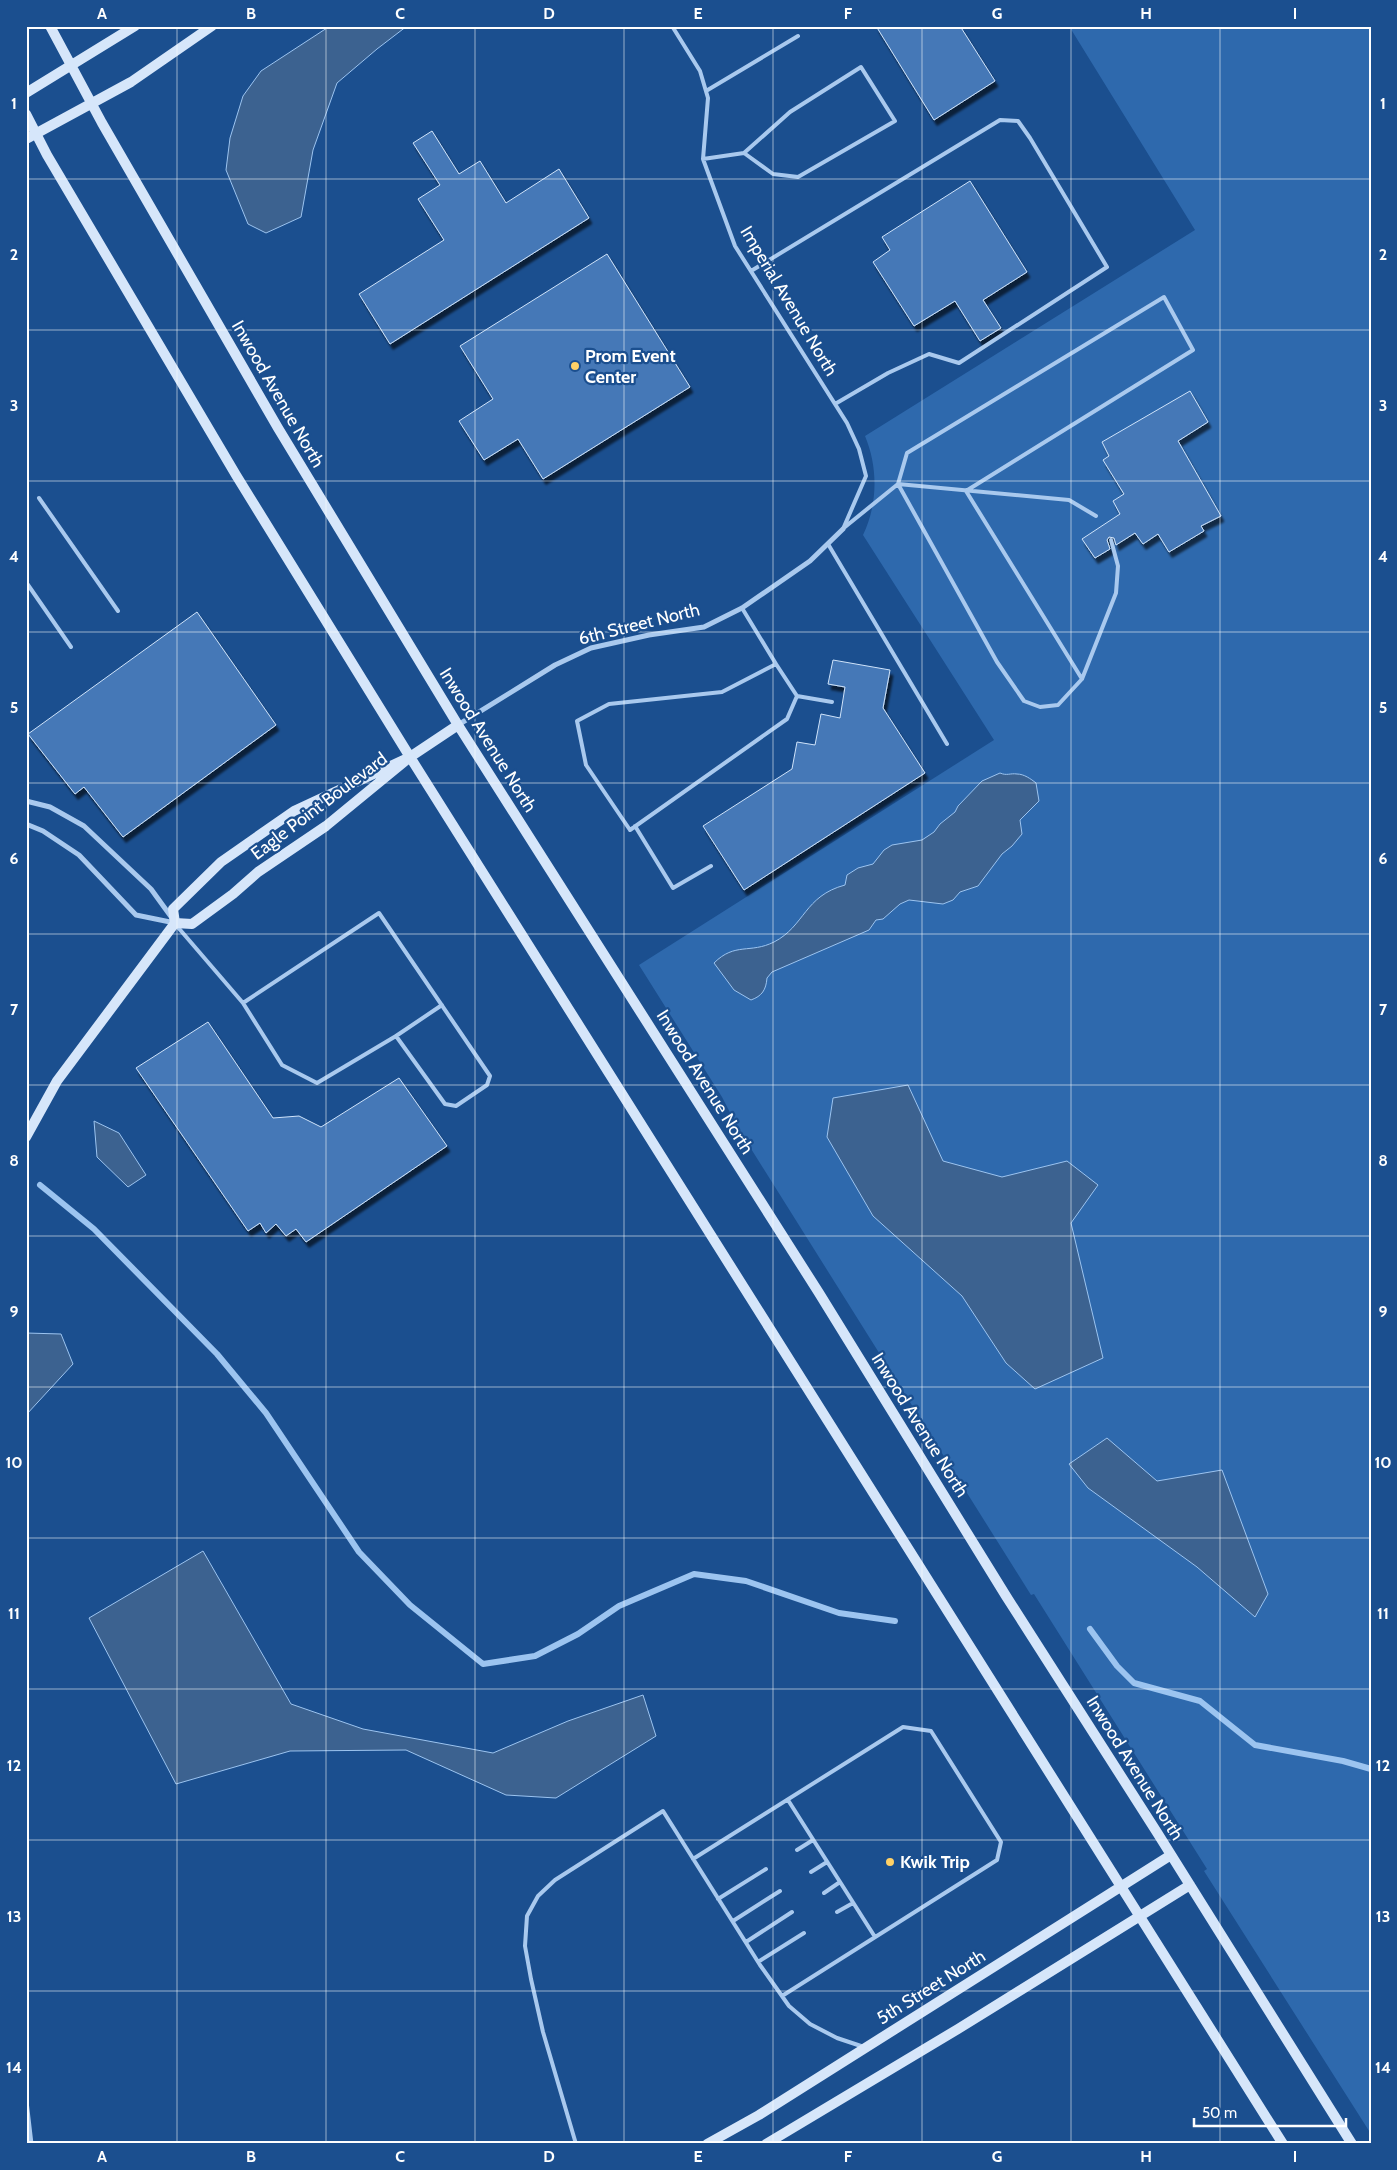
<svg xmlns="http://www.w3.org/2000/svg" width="1397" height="2170" viewBox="0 0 1397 2170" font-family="Cabin,sans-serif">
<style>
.green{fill:#2e69ad}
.water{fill:#3c6290;stroke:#9cc4f0}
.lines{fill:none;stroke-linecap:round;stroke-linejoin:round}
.stream{stroke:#9cc4f0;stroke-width:6}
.building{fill:#4478b7;stroke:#cfe3fa;filter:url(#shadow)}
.lane{stroke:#a9c9ee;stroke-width:4}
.street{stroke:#a9c9ee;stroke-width:5}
.secondary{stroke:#d6e6fa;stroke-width:10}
.grid{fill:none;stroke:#fff;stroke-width:1;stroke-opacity:0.55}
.poi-dot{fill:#ffd166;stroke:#1b4f8f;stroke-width:2}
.labels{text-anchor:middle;stroke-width:4.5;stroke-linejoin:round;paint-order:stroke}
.street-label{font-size:18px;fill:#fff;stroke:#1b4f8f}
.poi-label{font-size:18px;font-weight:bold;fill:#fff;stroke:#1b4f8f;text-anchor:start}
.neatline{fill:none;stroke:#fff;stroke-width:2}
.grid-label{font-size:16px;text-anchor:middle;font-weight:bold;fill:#fff}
</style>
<defs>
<filter id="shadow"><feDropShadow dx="3" dy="5.5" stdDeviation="1" flood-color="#0009"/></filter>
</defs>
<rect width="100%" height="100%" fill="#1b4f8f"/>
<!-- green -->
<path class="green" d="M1069,26h302v2108l-167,-263 3,-2 -173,-275 -3,1 -293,-467 -16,-31 -83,-132 355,-225 -131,-205c15,-31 15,-68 2,-99l330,-206z"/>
<!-- water -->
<path class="water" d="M330,26h77l-30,23 -40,34 -24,67 -12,67 -35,16 -18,-9 -22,-54 4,-32 13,-42 18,-25z
M1000,773c7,3 10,0 17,1 7,0 14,5 19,9l3,18 -19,19 2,14 -10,12 -10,8 -24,32 -18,6 -7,8 -10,4 -34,-4 -9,4 -17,15 -7,1 -7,10 -97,42 -5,6c-1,12 -5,18 -16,22l-17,-10 -20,-27c21,-21 36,-9 60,-21 31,-16 30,-46 71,-57l2,-10 11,-7 15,-4 11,-14 8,-5 30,-5 12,-8 6,-8 15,-12 3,-6 24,-25z
M908,1085l35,76 59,16 65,-16 31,24 -27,38 32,135 -68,31 -29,-26 -44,-67 -89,-80 -46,-79 6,-39z
M94,1121l25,12 27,42 -18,12 -31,-30z
M26,1333l35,1 12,30 -47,51z
M1107,1438l50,43 65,-11 46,124 -13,23 -58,-50 -109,-79 -19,-24z
M203,1551l88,153 72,25 130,24 75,-32 75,-26 13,41 -100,62 -50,-3 -100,-45 -116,1 -114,33 -87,-166z"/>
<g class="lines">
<!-- stream -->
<path class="stream" d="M40,1185l54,44 123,125 49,59 93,139 51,53 73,59 52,-8 43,-22 41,-28 75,-32 52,7 93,32 56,8
M1090,1629l27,37 17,17 66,18 55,44 88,16 28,8"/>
</g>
<!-- building -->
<path class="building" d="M876,26h84l35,55 -61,39z
M432,131l27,43 21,-13 26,42 53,-34 30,49 -199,126 -31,-50 85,-54 -26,-41 22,-14 -27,-42z
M970,181l57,91 -44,28 18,28 -21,13 -25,-40 -41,25 -41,-64 17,-12 -8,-13z
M607,254l83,133 -147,92 -25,-40 -34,21 -25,-39 34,-22 -33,-53z
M1190,391l18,31 -30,19 43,75 -20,10 3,5 -35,21 -11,-18 -15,10 -8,-11 -19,12 -2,-7 -5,-1 -2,3 3,9 -15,9 -13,-19 38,-25 -7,-13 11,-7 -21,-34 6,-4 -7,-14z
M197,612l79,113 -153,112 -39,-50 -9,7 -47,-60z
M833,660l57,10 -7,38 42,65 -181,117 -41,-64 89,-57 5,-27 18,3 6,-31 19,4 5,-31 -17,-3z
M208,1022l65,96 26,-2 22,11 78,-49 48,68 -141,96 -10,-13 -10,7 -10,-12 -10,9 -6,-10 -12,8 -112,-163z"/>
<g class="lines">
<!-- lane -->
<path class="lane" d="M672,26l28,45 8,27 -5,61 32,87 112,177 12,26 7,27 -23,53
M706,91l92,-55
M703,159l41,-6 46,-41 71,-45 34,54 -97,56 -25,-3 -29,-21
M751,271l249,-151 18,1 12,17 77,129 -148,96 -30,-9 -41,19 -53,31
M39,498l79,113
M845,527l53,-43 99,178 27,39 16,6 18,-2 24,-26 34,-86 2,-27 -7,-26
M828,544l119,200
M26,582l45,65
M742,608l34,56
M776,664l21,32 -10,23 -157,111 -44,-65 -9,-44 32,-17 113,-12z
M1082,679l-116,-188 227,-141 -29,-53 -257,156 -9,31 171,16 27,16
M797,696l35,6
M635,826l38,62 38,-22
M176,925l67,78 39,62 35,18 79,-47 49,68 11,2 31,-21 3,-9 -111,-163 -136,90
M396,1036l46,-31
M788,1800l87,137
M797,1850l16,-10
M693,1859l210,-132 28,4 70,111 -4,18 -215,136
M811,1872l16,-10
M824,1893l16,-11
M718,1899l48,-30
M837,1912l16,-9
M733,1921l47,-30
M746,1942l46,-30
M758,1962l46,-29
M576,2144l-33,-112 -12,-53 -6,-33 2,-30 11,-20 17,-16 108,-69 97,154 29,41 21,18 27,14 27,9"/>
<!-- street -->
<path class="street" d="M458,725l97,-60 36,-17 58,-13 55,-8 38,-19 68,-47 33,-32
M26,801l24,6 34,19 67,63 21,29
M26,824l17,7 36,24 57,60 39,8
M26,2101l5,43"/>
<!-- secondary -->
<path class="secondary" d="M50,26l52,97 176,305 180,297 361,568 187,303 152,238 194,310
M26,93l109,-67
M26,114l21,41 189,320 174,282 873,1387
M26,139l105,-57 81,-56
M175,923l17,1 41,-30 25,-22 68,-46 84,-69 48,-32
M26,1137l31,-56 118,-158 -2,-14 48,-47 73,-51 116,-54
M707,2144l52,-29 412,-260
M766,2144l192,-115 232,-144"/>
</g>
<!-- grid -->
<path class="grid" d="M177,26v2118M326,26v2118M475,26v2118M624,26v2118M773,26v2118M922,26v2118M1071,26v2118M1220,26v2118M26,179h1345M26,330h1345M26,481h1345M26,632h1345M26,783h1345M26,934h1345M26,1085h1345M26,1236h1345M26,1387h1345M26,1538h1345M26,1689h1345M26,1840h1345M26,1991h1345"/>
<!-- markers -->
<g class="poi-dot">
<circle cx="575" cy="366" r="5"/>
<circle cx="890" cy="1862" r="5"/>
</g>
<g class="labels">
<!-- street labels -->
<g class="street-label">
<text transform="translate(789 301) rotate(59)" y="6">Imperial Avenue North</text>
<text transform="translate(278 394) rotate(60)" y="6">Inwood Avenue North</text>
<text transform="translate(639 624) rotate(-14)" y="6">6th Street North</text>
<text transform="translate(488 740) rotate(58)" y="6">Inwood Avenue North</text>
<text transform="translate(319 806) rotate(-37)" y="6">Eagle Point Boulevard</text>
<text transform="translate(705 1082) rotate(58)" y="6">Inwood Avenue North</text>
<text transform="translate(920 1425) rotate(58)" y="6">Inwood Avenue North</text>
<text transform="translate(1135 1768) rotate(58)" y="6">Inwood Avenue North</text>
<text transform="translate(931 1987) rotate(-32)" y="6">5th Street North</text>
</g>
<!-- poi labels -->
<g class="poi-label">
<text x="585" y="362">Prom Event<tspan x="585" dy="21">Center</tspan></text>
<text x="900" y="1868">Kwik Trip</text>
</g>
</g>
<!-- border -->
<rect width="1397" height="2170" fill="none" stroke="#1b4f8f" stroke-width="55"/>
<!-- scale -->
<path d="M1194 2118v8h152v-8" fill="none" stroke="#ffffff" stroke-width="2.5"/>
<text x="1202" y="2118" font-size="15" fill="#ffffff" stroke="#1b4f8f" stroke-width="4" paint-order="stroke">50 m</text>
<rect x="28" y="28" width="1342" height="2114" class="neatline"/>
<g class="grid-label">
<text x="102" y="19">A</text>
<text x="251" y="19">B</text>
<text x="400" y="19">C</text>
<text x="549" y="19">D</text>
<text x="698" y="19">E</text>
<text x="848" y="19">F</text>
<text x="997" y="19">G</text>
<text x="1146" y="19">H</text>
<text x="1295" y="19">I</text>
<text x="14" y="109">1</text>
<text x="1383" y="109">1</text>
<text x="14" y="260">2</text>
<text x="1383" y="260">2</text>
<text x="14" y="411">3</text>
<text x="1383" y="411">3</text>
<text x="14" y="562">4</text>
<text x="1383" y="562">4</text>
<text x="14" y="713">5</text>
<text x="1383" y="713">5</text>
<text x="14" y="864">6</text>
<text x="1383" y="864">6</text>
<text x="14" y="1015">7</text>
<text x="1383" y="1015">7</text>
<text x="14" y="1166">8</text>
<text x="1383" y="1166">8</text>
<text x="14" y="1317">9</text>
<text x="1383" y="1317">9</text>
<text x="14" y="1468">10</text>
<text x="1383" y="1468">10</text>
<text x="14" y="1619">11</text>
<text x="1383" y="1619">11</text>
<text x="14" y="1771">12</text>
<text x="1383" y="1771">12</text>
<text x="14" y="1922">13</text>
<text x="1383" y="1922">13</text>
<text x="14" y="2073">14</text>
<text x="1383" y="2073">14</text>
<text x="102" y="2162">A</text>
<text x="251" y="2162">B</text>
<text x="400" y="2162">C</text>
<text x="549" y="2162">D</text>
<text x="698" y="2162">E</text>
<text x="848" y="2162">F</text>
<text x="997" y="2162">G</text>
<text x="1146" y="2162">H</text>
<text x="1295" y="2162">I</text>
</g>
</svg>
